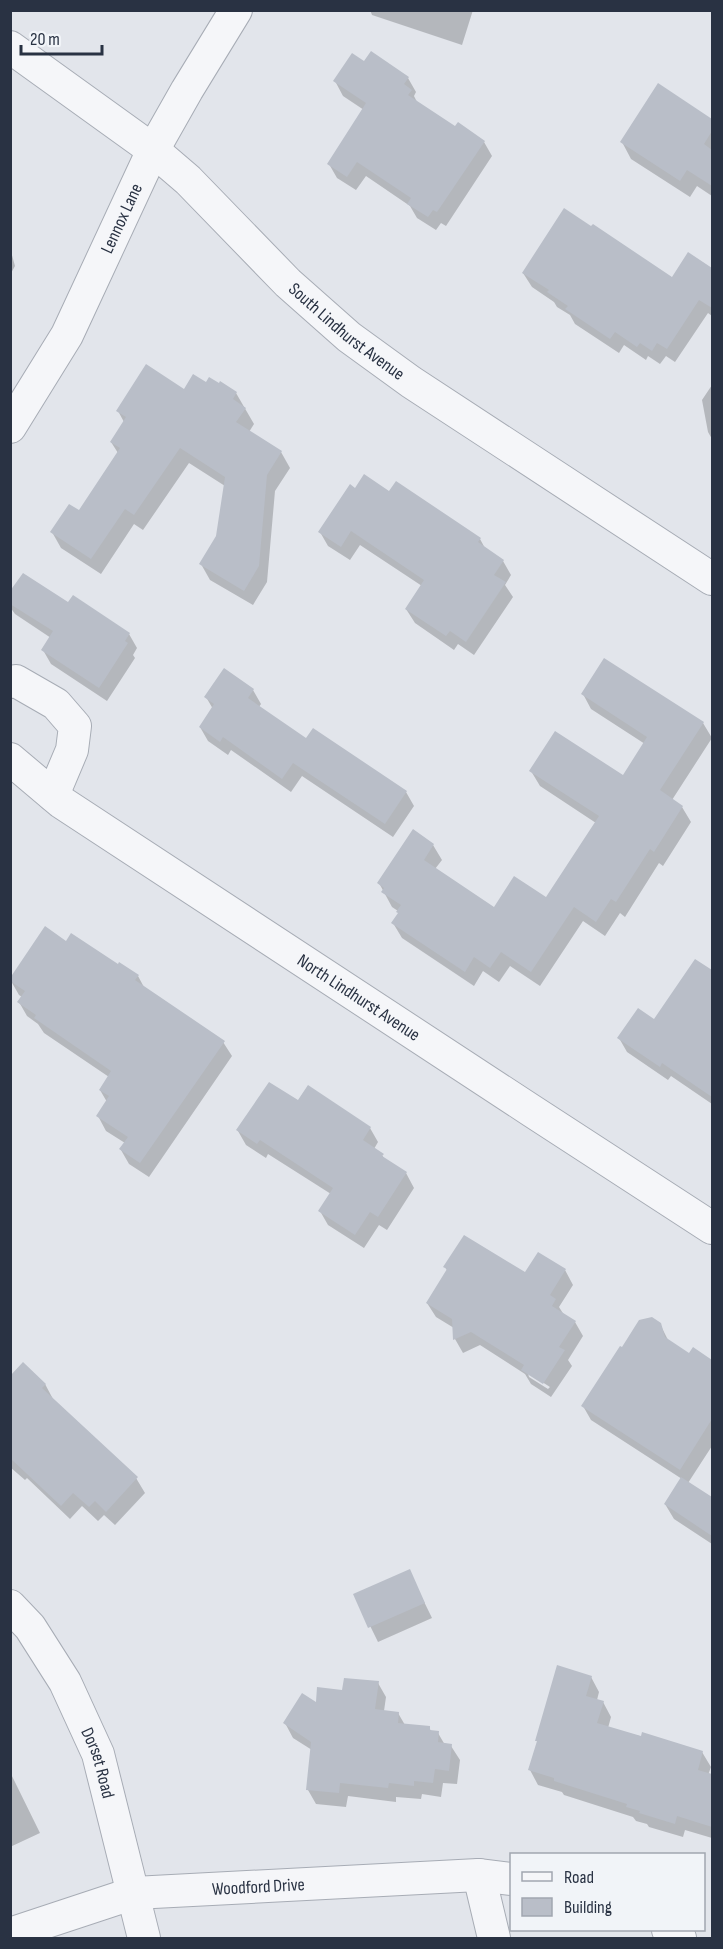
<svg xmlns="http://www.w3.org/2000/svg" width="723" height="1949" viewBox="0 0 723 1949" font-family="'Sofia Sans Condensed',sans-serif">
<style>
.shadow{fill:#0003;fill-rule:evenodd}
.building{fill:#b9bec8}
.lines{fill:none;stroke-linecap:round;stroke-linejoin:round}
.minor-casing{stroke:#a7acb5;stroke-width:34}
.minor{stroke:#f5f6f9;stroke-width:32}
.labels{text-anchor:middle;stroke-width:4.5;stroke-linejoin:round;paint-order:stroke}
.street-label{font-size:18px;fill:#293243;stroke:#f1f4f8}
</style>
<rect width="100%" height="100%" fill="#e2e5eb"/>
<!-- shadow -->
<path class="shadow" d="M370,10h103l-11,35 -90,-30z
M365,63l43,15 8,14 -2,4 4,8 38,24 28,14 8,14 -46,70 -5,-3 -5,7 -19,-12 -7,-12 -44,-30 -10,14 -19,-12 -8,-14 35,-54 -21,-14 -8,-15z
M658,86l54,35v75l-15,-10 -7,11 -59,-38 -9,-17z
M10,248l5,18 -5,9z
M689,254l23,16v46l-4,-3 -33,49 -9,-6 -6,8 -12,-8 -2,4 -22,-15 -5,8 -44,-29 -5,-9 -13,-8 -3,-5 -22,-15 -9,-14 149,6z
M206,384l30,9 18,31 -5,8 32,20 9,16 -15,23 -8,91 -14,23 -43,-25 -9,-16 17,-28 7,-50 -36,-23 -46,67 -9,-6 -33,50 -40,-26 -9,-16 28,-20 38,-59 -7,-11 13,-20 -6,-11z
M712,385v54l-4,-7 -6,-32z
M355,490l34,4 91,45 6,11 17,11 8,14 -6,10 8,12 -39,58 -16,-11 -4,6 -39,-27 -9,-14 16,-23 -62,-41 -10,15 -22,-14 -8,-14z
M10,594l59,10 60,30 8,14 -4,7 2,3 -28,43 -56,-37 -8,-14 8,-12 -36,-24 -5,-7z
M253,690l8,14 -2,3 48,33 99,52 8,14 -21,31 -91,-61 -11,16 -60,-42 -3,5 -20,-14 -8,-14 13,-18 -7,-12z
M583,694l120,29 9,15 -40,62 10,7 9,15 -28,44 -4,-3 -34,54 -5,-4 -15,23 -22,-15 -43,65 -30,-20 -11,16 -16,-11 -9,15 -72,-48 -9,-15 6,-9 -1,-3 -6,-4 -13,-24 54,-38 9,15 -7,9 59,40 52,-10 50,-76 -56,-37 -9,-15 92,6 22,-33 -54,-35z
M67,943l71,33 7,13 78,53 9,14 -83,121 -20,-13 -8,-14 4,-7 -19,-12 -8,-15 9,-14 -7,-12 9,-13 -65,-44 -6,-9 -11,-8 -8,-14 3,-5 -3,-2 -8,-14z
M695,961l17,11v132l-41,-28 -3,4 -41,-28 -8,-14 36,-17z
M298,1102l72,26 8,14 -4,7 8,6 3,5 21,13 8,15 -27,42 -8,-5 -15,23 -36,-23 -8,-14 11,-17 -63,-40 -2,4 -20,-13 -8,-14z
M445,1267l80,7 40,-4 8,15 -14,22 5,8 11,7 8,14 -15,24 4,6 -21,31 -20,-13 -6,-10 -45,-29 -17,8 -8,-14 -1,-11 -18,-11 -9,-14 21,-31zM528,1373l22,14 -2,2 -19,-12z
M660,1324l9,18 21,13 21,6 1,2v83l-24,37 24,16v45l-38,-25 -9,-15 17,-25 -91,-59 -8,-14z
M10,1378l35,6 8,15 83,79 9,15 -30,32 -11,-10 -6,6 -16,-15 -12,13 -43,-41 -2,2 -15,-13z
M409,1571l23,47 -54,24 -23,-47z
M591,1677l8,15 -2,8 6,2 8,15 -3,11 94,24 9,15 -3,8 4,1v62l-27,-8 -2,7 -34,-10 -2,-3 -11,-3 -3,-4 -69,-22 -2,-3 -24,-7 -8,-15 8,-27 -2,-3z
M378,1683l8,14 -2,14 14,2 7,12 24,3 3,4 6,1 7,12 6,1 9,14 -3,24 -14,-1 -2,14 -19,-3 -1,5 -25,-2v5l-48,-6 -2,11 -30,-3 -8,-14 4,-40 -19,-12 -8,-15 59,-31z
M10,1772l30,61 -30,14z"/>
<!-- building -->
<path class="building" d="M371,51l38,26 -5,7 8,6 -4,5 47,31 3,-4 27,19 -48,71 -4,-2 -5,7 -21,-13 4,-6 -54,-36 -10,15 -20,-13 39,-61 -33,-22 19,-28 12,8z
M658,83l54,36v12l-8,13 8,6v36l-25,-16 -7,11 -60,-39z
M564,208l27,18 2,-2 79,53 16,-25 24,16v40l-13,-8 -32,49 -10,-6 -5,8 -12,-8 -3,4 -22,-15 -5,7 -45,-30 3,-3 -21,-14 2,-2 -27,-17z
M146,364l38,25 9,-15 13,8 3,-5 10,6 1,-2 17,11 -4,7 13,9 -10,14 46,29 -15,24 -8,91 -15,25 -45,-27 17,-28 9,-59 -45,-29 -46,67 -9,-6 -34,50 -41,-27 19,-28 10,6 41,-62 -10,-6 16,-25 -10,-6z
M364,474l25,17 7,-10 85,57 -3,4 26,18 -10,15 12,7 -40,60 -16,-11 -4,5 -41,-27 19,-29 -73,-49 -10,16 -23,-15 32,-48 5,4z
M23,573l45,29 5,-7 57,38 -5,8 3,2 -29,45 -58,-38 12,-19 -43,-27v-13z
M604,658l100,64 -44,68 23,16 -29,46 -4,-3 -34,53 -5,-3 -15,23 -22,-15 -43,65 -30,-20 -11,16 -16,-11 -9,15 -74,-49 7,-10 -2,-1 5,-7 -20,-13 3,-4 -7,-5 36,-54 21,15 -10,16 70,47 20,-31 32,21 53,-81 -70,-45 26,-40 68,44 24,-38 -66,-43z
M224,668l30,21 -6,9 58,40 7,-10 94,63 -22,33 -92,-61 -11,16 -59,-42 -3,5 -21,-15 15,-23 -10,-7z
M45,926l21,15 5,-8 47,31 1,-2 20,13 -4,5 90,61 -85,122 -21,-14 9,-12 -32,-21 13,-20 -10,-6 12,-19 -77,-53 2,-3 -19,-13 8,-11 -15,-10v-3z
M695,959l17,11v127l-50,-34 -2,4 -43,-29 21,-30 16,11z
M269,1082l29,18 10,-15 63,42 -8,13 21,14 -2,2 25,16 -29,45 -8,-5 -15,23 -37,-24 15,-23 -73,-48 -3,4 -21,-14z
M464,1235l61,37 13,-20 28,17 -16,26 6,4 -4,7 24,15 -17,26 6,3 -22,34 -22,-14 3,-5 -53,-33 -18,8 -1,-21 -26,-16 21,-34 -4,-2z
M652,1317l9,6 4,14 24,16 4,-6 19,13v59l-32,51 -99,-64 39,-60 2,1 17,-27z
M23,1362l23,22 -4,4 96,89 -32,35 -11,-11 -6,6 -16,-14 -12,13 -51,-48v-82z
M681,1477l31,20v39l-48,-32z
M410,1569l15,34 -57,25 -15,-34z
M557,1665l35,11 -6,20 18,5 -7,22 44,13 1,-4 61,19 -5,19 14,4v53l-35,-11 -2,8 -36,-11 1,-2 -14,-4 1,-3 -73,-23v-3l-26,-8 9,-29h-2z
M344,1678l35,3 -4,28 24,3 -1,11 32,3v4l9,1 -1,11 14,2 -3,27 -14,-2 -2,14 -19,-2v5l-25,-3 -1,5 -48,-5 -1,10 -33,-3 5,-48 -28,-19 19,-30 14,9 1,-15 25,3z"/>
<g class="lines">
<!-- minor casing -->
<g class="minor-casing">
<g id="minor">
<path id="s1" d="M10,47l143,103 35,30 100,103 61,54 62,45 301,197"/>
<path id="s2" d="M10,427l57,-92 86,-185 34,-60 49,-80"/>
<path d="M10,682l6,-1 40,23 19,22 -3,24 -19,45"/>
<path id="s3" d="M10,759l51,43 471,309 180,117"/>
<path id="s4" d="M10,1606l20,21 35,55 33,72 46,184"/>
<path d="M479,1875l15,63"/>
<path d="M668,1930l12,8"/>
<path id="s5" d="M10,1934l124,-41 344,-18 34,4"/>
</g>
</g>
<!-- minor -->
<use href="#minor" class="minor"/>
</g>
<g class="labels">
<!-- street labels -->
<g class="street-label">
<text dy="6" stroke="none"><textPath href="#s2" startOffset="237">Lennox Lane</textPath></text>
<text dy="6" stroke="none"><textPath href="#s1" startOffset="442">South Lindhurst Avenue</textPath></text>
<text dy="6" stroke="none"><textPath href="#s3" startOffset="423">North Lindhurst Avenue</textPath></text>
<text dy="6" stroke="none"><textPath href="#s4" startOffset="182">Dorset Road</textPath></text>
<text dy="6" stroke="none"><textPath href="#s5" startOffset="255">Woodford Drive</textPath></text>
</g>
</g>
<!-- border -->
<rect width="723" height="1949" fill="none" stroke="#293243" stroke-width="24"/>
<!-- legend -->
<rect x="510" y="1853" width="195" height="78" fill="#f1f4f8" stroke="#a1a6b0" stroke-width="1.5"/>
<rect x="522" y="1872" width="30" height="9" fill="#f5f6f9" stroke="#a1a6b0" stroke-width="1.5"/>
<text x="564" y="1883" font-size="18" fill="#293243">Road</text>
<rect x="522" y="1898" width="30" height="18" fill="#b9bec8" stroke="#a1a6b0" stroke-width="1.5"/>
<text x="564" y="1913" font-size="18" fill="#293243">Building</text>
<!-- scale -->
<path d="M21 45v9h81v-9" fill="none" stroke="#293243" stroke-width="3"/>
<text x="30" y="45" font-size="18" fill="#293243" stroke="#f1f4f8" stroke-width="4.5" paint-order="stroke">20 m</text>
</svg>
